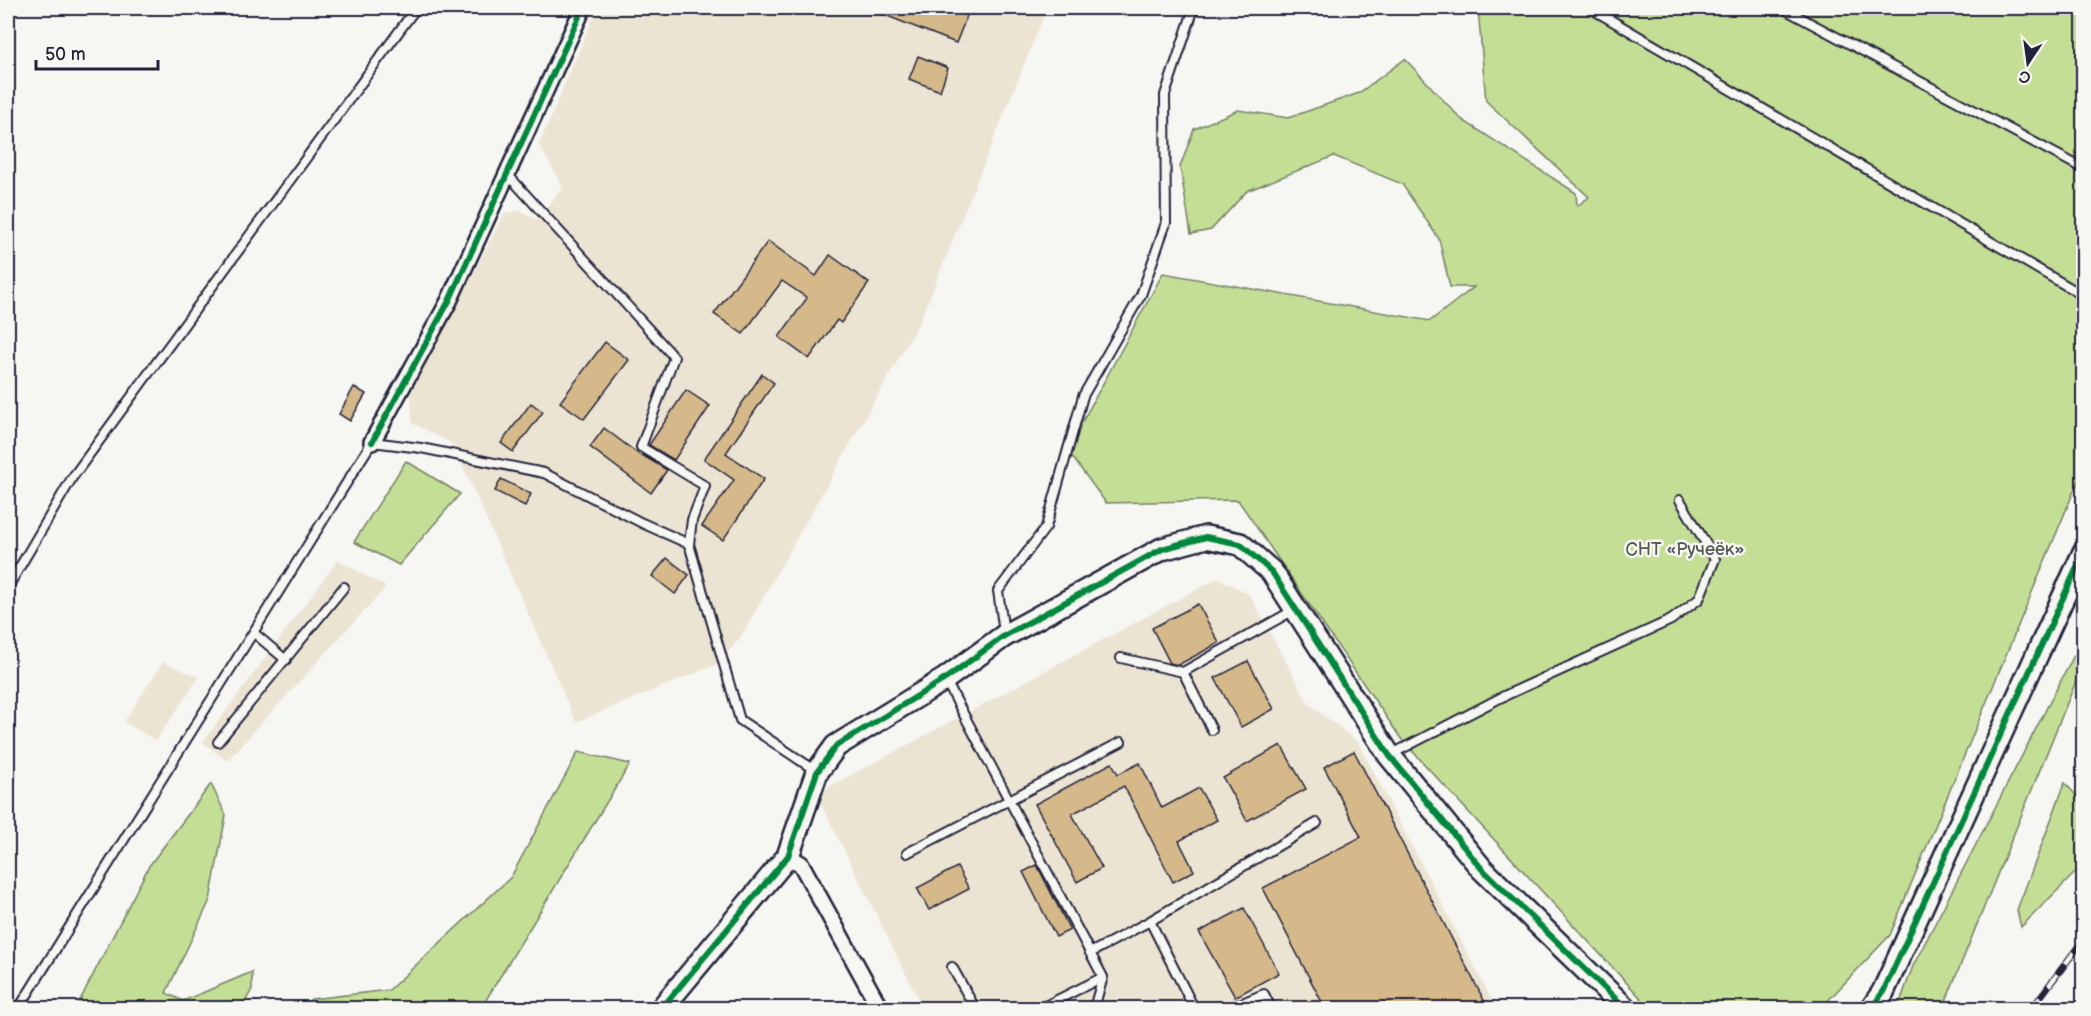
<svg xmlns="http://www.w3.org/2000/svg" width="2091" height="1016" viewBox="0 0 2091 1016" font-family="'Balsamiq Sans',sans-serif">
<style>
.built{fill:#ece4d3}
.green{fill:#c4de95;stroke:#738068;stroke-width:1.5}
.building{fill:#d5b98a;stroke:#22223b;stroke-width:1.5}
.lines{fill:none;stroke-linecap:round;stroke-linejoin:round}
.lane-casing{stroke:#22223b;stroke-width:12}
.street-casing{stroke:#22223b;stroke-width:20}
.secondary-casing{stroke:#22223b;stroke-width:26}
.lane{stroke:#f6f6f2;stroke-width:8}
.street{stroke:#f6f6f2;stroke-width:15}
.secondary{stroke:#f6f6f2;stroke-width:21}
.rail-casing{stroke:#22223b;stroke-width:7}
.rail{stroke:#f6f6f2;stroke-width:4.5;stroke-dasharray:14;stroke-linecap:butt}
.cycleway-casing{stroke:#f6f6f2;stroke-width:10}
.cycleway{stroke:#00873e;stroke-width:6}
.labels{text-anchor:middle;stroke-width:5;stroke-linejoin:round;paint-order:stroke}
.park-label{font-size:18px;fill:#535a56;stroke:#f6f6f2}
</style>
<rect width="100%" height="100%" fill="#f6f6f2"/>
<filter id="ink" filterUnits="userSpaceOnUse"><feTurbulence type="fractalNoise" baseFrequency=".0167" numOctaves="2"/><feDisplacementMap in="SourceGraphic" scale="12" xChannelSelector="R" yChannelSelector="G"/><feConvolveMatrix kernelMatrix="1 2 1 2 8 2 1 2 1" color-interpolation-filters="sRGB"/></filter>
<g filter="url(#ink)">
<!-- built -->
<path class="built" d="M597,8h450l-127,313 -180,317 -22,26 -142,58 -123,-278 -41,-21 -1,-30 93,-179 16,-4 17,10 26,-33 -24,-42z
M338,560l48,27 -159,174 -24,-19z
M1218,578l31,16 60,110 49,38 138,266h-573l-107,-214z
M163,662l36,15 -43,64 -32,-19z
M810,1006l1,2h-139z"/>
<!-- green -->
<path class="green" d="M1478,8h605v461l-193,466 -69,73h-171l-248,-268 -164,-240 -132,3 -39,-53 96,-177 267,48 44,-34h-24l-11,-48 -37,-55 -68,-28 -87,35 -36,39 -20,4 -11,-67 14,-38 44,-19 50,8 71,-25 46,-34 56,60 115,74 1,13 12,-9 -103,-96z
M406,461l54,33 -61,71 -45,-23z
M2083,638v26l-140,344h-45l15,-42z
M578,752l52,12 -149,244h-177l7,-9 78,-9 122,-113z
M2065,783l18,20v62l-62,62 -4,-17z
M211,784l15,31 -16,85 -44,93 17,8 69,-29v17l-10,19h-166l73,-142z"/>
<!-- building -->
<path class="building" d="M867,8h103l-14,35z
M918,56l30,12 -8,23 -31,-12z
M768,241l48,35 14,-21 39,28 -28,40 -4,-3 -28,39 -30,-22 28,-39 -25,-17 -39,53 -29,-20z
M605,342l24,18 -45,59 -24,-17z
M762,374l12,9 -48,70 38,26 -41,61 -21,-14 32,-46 -30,-21z
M354,387l12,7 -16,27 -11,-7z
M686,390l24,16 -36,54 -25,-15z
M531,403l12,9 -30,40 -12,-9z
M604,428l37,28 1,-1 25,15 -16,23 -61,-46z
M501,479l30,15 -6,12 -30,-15z
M667,558l22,17 -14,19 -23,-18z
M1198,604l21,39 -41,22 -8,-2 -18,-35z
M1248,661l26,48 -33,18 -26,-49z
M1281,745l25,44 -59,32 -24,-43z
M1354,751l134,257h-163l-62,-120 98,-51 -37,-70z
M1112,763l6,11 22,-11 22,45 37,-20 18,32 -38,21 15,30 -21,11 -49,-96 -52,28 30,54 -25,14 -42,-78z
M1037,865l33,65 -14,7 -33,-65z
M957,867l12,22 -40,21 -12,-22z
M1244,908l35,65 -44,24 -36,-65z"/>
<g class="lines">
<!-- lane casing -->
<g class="lane-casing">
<path id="lane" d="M1786,10l298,159
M1597,12l487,284
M507,174l167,183 -33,90 64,39 -13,34 -3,24 51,176 76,51
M8,587l64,-109 344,-470
M1004,632l-6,-41 48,-64 37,-131 58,-101 25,-72 -1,-128 29,-87
M254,633l32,27
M1121,658l62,14 111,-62
M1183,672l29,58
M946,681l157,296 -9,31
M218,742l126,-155
M1390,755l112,-58 169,-77 28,-21 16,-40 -35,-59
M907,853l214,-111
M1150,921l167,-98
M1090,953l60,-32 44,87
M952,967l23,41
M19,1008l353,-566 49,6 123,25 98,50 47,21
M1041,1008l62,-31
M1230,1008l34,-14 7,14"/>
</g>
<!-- street casing -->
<g class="street-casing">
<path id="street" d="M372,442l77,-141 134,-293
M788,856l13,8 79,144"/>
</g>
<!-- secondary casing -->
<g class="secondary-casing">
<path id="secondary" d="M662,1008l126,-152 29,-84 19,-26 109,-67 59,-43 158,-87 44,-12 34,7 32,28 117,183 93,114 143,139
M1872,1008l11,-16 201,-440"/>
</g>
<!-- lane -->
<use href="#lane" class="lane"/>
<!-- street -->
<use href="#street" class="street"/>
<!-- secondary -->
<use href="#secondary" class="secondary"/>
<!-- rail casing -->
<g class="rail-casing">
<path id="rail" d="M2032,1008l52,-69"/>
</g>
<!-- rail -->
<use href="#rail" class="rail"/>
<!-- cycleway casing -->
<g class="cycleway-casing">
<path id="cycleway" d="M372,442l77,-141 134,-293
M662,1008l126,-152 29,-84 19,-26 109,-67 59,-43 158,-87 44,-12 34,7 32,28 117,183 93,114 143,139
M1872,1008l11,-16 201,-440"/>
</g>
<!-- cycleway -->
<use href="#cycleway" class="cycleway"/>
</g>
</g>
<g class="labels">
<!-- park labels -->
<g class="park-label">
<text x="1685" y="555">СНТ «Ручеёк»</text>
</g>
</g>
<!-- margin -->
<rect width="2091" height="1016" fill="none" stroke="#f6f6f2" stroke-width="30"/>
<rect x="15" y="15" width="2061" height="986" fill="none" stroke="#22223b" stroke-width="2" filter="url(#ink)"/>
<!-- north arrow -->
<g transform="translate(2028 63) rotate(193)" stroke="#f6f6f2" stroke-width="4.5" paint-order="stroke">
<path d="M0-4.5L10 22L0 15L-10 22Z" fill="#22223b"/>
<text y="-9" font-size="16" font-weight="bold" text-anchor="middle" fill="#22223b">С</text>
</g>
<!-- scale -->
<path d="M36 60v9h122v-9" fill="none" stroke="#22223b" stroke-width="3"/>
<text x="45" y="60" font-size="18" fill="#22223b" stroke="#f6f6f2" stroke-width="4.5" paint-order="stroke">50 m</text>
</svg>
